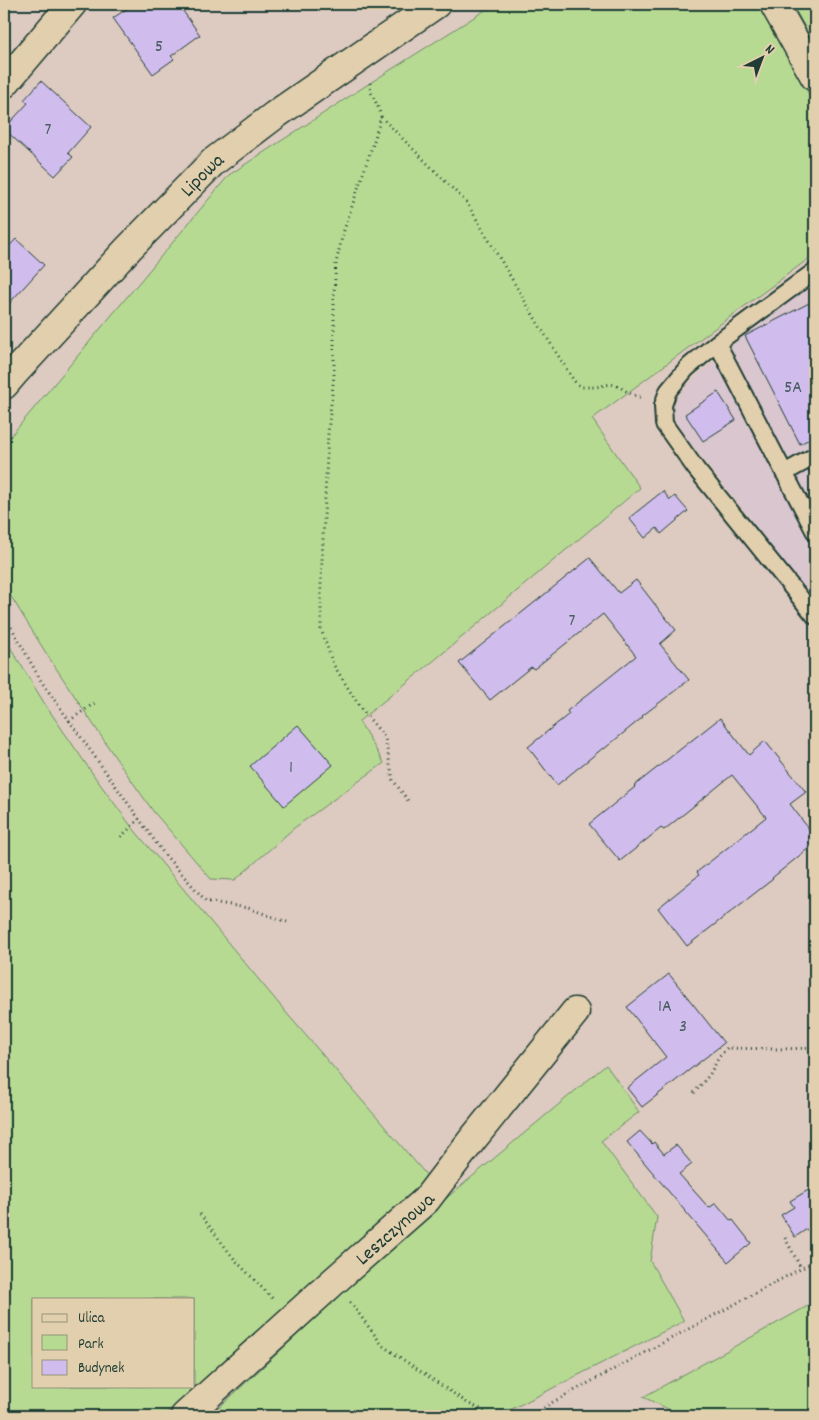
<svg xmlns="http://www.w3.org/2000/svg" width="819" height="1420" viewBox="0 0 819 1420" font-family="Dekko,sans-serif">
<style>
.built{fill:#d9c6ce}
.green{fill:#b7da93;stroke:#6b8c64;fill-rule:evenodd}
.building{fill:#d0bdee;stroke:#1f3d34}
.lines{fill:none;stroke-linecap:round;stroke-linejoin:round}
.lane-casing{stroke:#1f3d34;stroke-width:20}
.street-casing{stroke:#1f3d34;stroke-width:31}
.secondary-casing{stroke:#1f3d34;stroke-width:31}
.path{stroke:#1f3d34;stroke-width:3;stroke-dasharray:1 4;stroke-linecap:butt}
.lane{stroke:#e2cfad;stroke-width:16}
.street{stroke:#e2cfad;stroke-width:28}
.secondary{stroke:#e2cfad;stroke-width:28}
.labels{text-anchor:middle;stroke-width:4.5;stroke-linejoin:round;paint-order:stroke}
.number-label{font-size:18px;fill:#4b5d62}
.street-label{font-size:20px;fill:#1f3d34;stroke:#e2cfad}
</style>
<rect width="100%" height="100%" fill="#ddcac0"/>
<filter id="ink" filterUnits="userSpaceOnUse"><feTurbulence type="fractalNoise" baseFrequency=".02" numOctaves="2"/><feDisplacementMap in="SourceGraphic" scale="10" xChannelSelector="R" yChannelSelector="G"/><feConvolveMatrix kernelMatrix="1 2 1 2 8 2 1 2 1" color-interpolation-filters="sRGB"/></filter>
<g filter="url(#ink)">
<!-- built -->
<path class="built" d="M815,279v354l-79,-98 17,-13 -60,-76 -13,-17 -4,-9 -2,-9 1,-8 4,-7 7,-9 57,-52z"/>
<!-- green -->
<path class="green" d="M495,4h263l57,101v149l-223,165 48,69 -209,175 -72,58 25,42 -90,65 -59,52 -24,-1 -58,-68 -40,-57 -67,-101 -42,-68v-141l225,-269 141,-92z
M792,4h23v41z
M4,637l42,69 51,74 34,46 158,190 140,162 -266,238h-159zM34,1299h160v87h-160z
M606,1065l33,47 -38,29 56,76 -7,44 34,60 -176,90 -7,5h-291l221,-205z
M815,1302v114h-132l-40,-19z"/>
<!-- building -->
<path class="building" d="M134,4h44l22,31 -29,21 3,3 -21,15 -40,-56z
M41,81l50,46 -23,26 5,4 -18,19 -51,-47 24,-26 -4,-3z
M16,239l28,26 -40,44v-57z
M815,300v136l-15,8 -55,-108z
M718,392l18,28 -33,21 -18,-27z
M663,491l7,9 5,-4 13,15 -27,23 -4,-6 -12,10 -16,-20z
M590,558l29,35 17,-13 24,31 16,19 -16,14 29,36 -47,36 1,1 -39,32 -1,-1 -46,37 -29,-38 41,-33 -2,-3 69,-55 -33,-42 -69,55 -3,-2 -41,33 -31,-37z
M720,718l29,37 16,-14 41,51 -16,12 25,33v6l-43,35 1,1 -86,67 -29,-38 41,-33 -2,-3 69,-55 -34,-42 -68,55 -3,-2 -41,33 -31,-37 46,-37 -1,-1z
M298,725l35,40 -49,41 -34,-40z
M669,974l55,69 -82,64 -15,-19 39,-31 -39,-50z
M640,1131l12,13 2,-2 10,12 12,-9 16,19 -13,10 30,34 7,-5 15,18 2,-1 18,23 -23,19 -101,-120z
M815,1186v57l-8,-14 -12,8 -14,-22 13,-8 -4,-6z"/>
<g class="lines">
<!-- lane casing -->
<g class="lane-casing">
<path id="lane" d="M717,343l98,-72
M784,473l31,-17
M815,532l-98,-189 -30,25 -19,23 -5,14 1,19 32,45 119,147"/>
</g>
<!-- street casing -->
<g class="street-casing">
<g id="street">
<path d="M774,4l41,73"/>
<path d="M4,84l68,-80"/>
<path id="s1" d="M185,1416l148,-134 93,-82 46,-60 103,-128"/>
</g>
</g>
<!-- secondary casing -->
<g class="secondary-casing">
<g id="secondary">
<path id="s2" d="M4,385l12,-14 112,-122 85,-87 62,-47 161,-111"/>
</g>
</g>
<!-- path -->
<path class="path" d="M370,83l1,9 8,17 2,8 -7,24 -31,92 -7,30 -2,30v82l-6,58 -7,148v48l12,35 27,43 25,31 8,42 16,22
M381,117l86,86 72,122 35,56 7,6h15l15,-3 7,2 13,8 12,4
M4,614l37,67 123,173 42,47 42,7 39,14
M69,721l27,-19
M121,837l18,-18
M694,1093l16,-19 9,-17 8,-9 50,1 38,-1
M200,1214l35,46 38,39
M785,1238l16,30
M350,1302l33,44 86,58 12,5 10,7
M531,1416l22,-14 262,-141"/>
<!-- lane -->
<use href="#lane" class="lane"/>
<!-- street -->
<use href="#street" class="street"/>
<!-- secondary -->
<use href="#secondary" class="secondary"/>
</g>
</g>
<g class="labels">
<!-- number labels -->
<g class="number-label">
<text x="159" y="51">5</text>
<text x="48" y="134">7</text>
<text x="793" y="392">5A</text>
<text x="572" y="625">7</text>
<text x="291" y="772">1</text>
<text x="665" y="1011">1A</text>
<text x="683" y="1031">3</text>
</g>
<!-- street labels -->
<g class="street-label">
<text dy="7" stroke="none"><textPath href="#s2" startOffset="289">Lipowa</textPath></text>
<text dy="7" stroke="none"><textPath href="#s1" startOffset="281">Leszczynowa</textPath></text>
</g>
</g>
<!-- margin -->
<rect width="819" height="1420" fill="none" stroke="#e2cfad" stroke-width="20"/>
<rect x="10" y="10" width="799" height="1400" fill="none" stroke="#1f3d34" stroke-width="2" filter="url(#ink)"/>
<!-- legend -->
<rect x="32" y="1298" width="162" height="90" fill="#e2cfad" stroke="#94957d"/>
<rect x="42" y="1314" width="25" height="8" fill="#e2cfad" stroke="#94957d"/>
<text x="78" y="1322" font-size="15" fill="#1f3d34">Ulica</text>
<rect x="42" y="1335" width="25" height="15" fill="#b7da93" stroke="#94957d"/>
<text x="78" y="1348" font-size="15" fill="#1f3d34">Park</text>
<rect x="42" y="1360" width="25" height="15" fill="#d0bdee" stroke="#94957d"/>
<text x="78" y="1372" font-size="15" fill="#1f3d34">Budynek</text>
<!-- north arrow -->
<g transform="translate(762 58) rotate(42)" stroke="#e2cfad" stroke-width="4" paint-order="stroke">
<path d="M0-4L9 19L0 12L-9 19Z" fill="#1f3d34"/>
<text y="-8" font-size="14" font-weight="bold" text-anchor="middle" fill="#1f3d34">N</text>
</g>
</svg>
